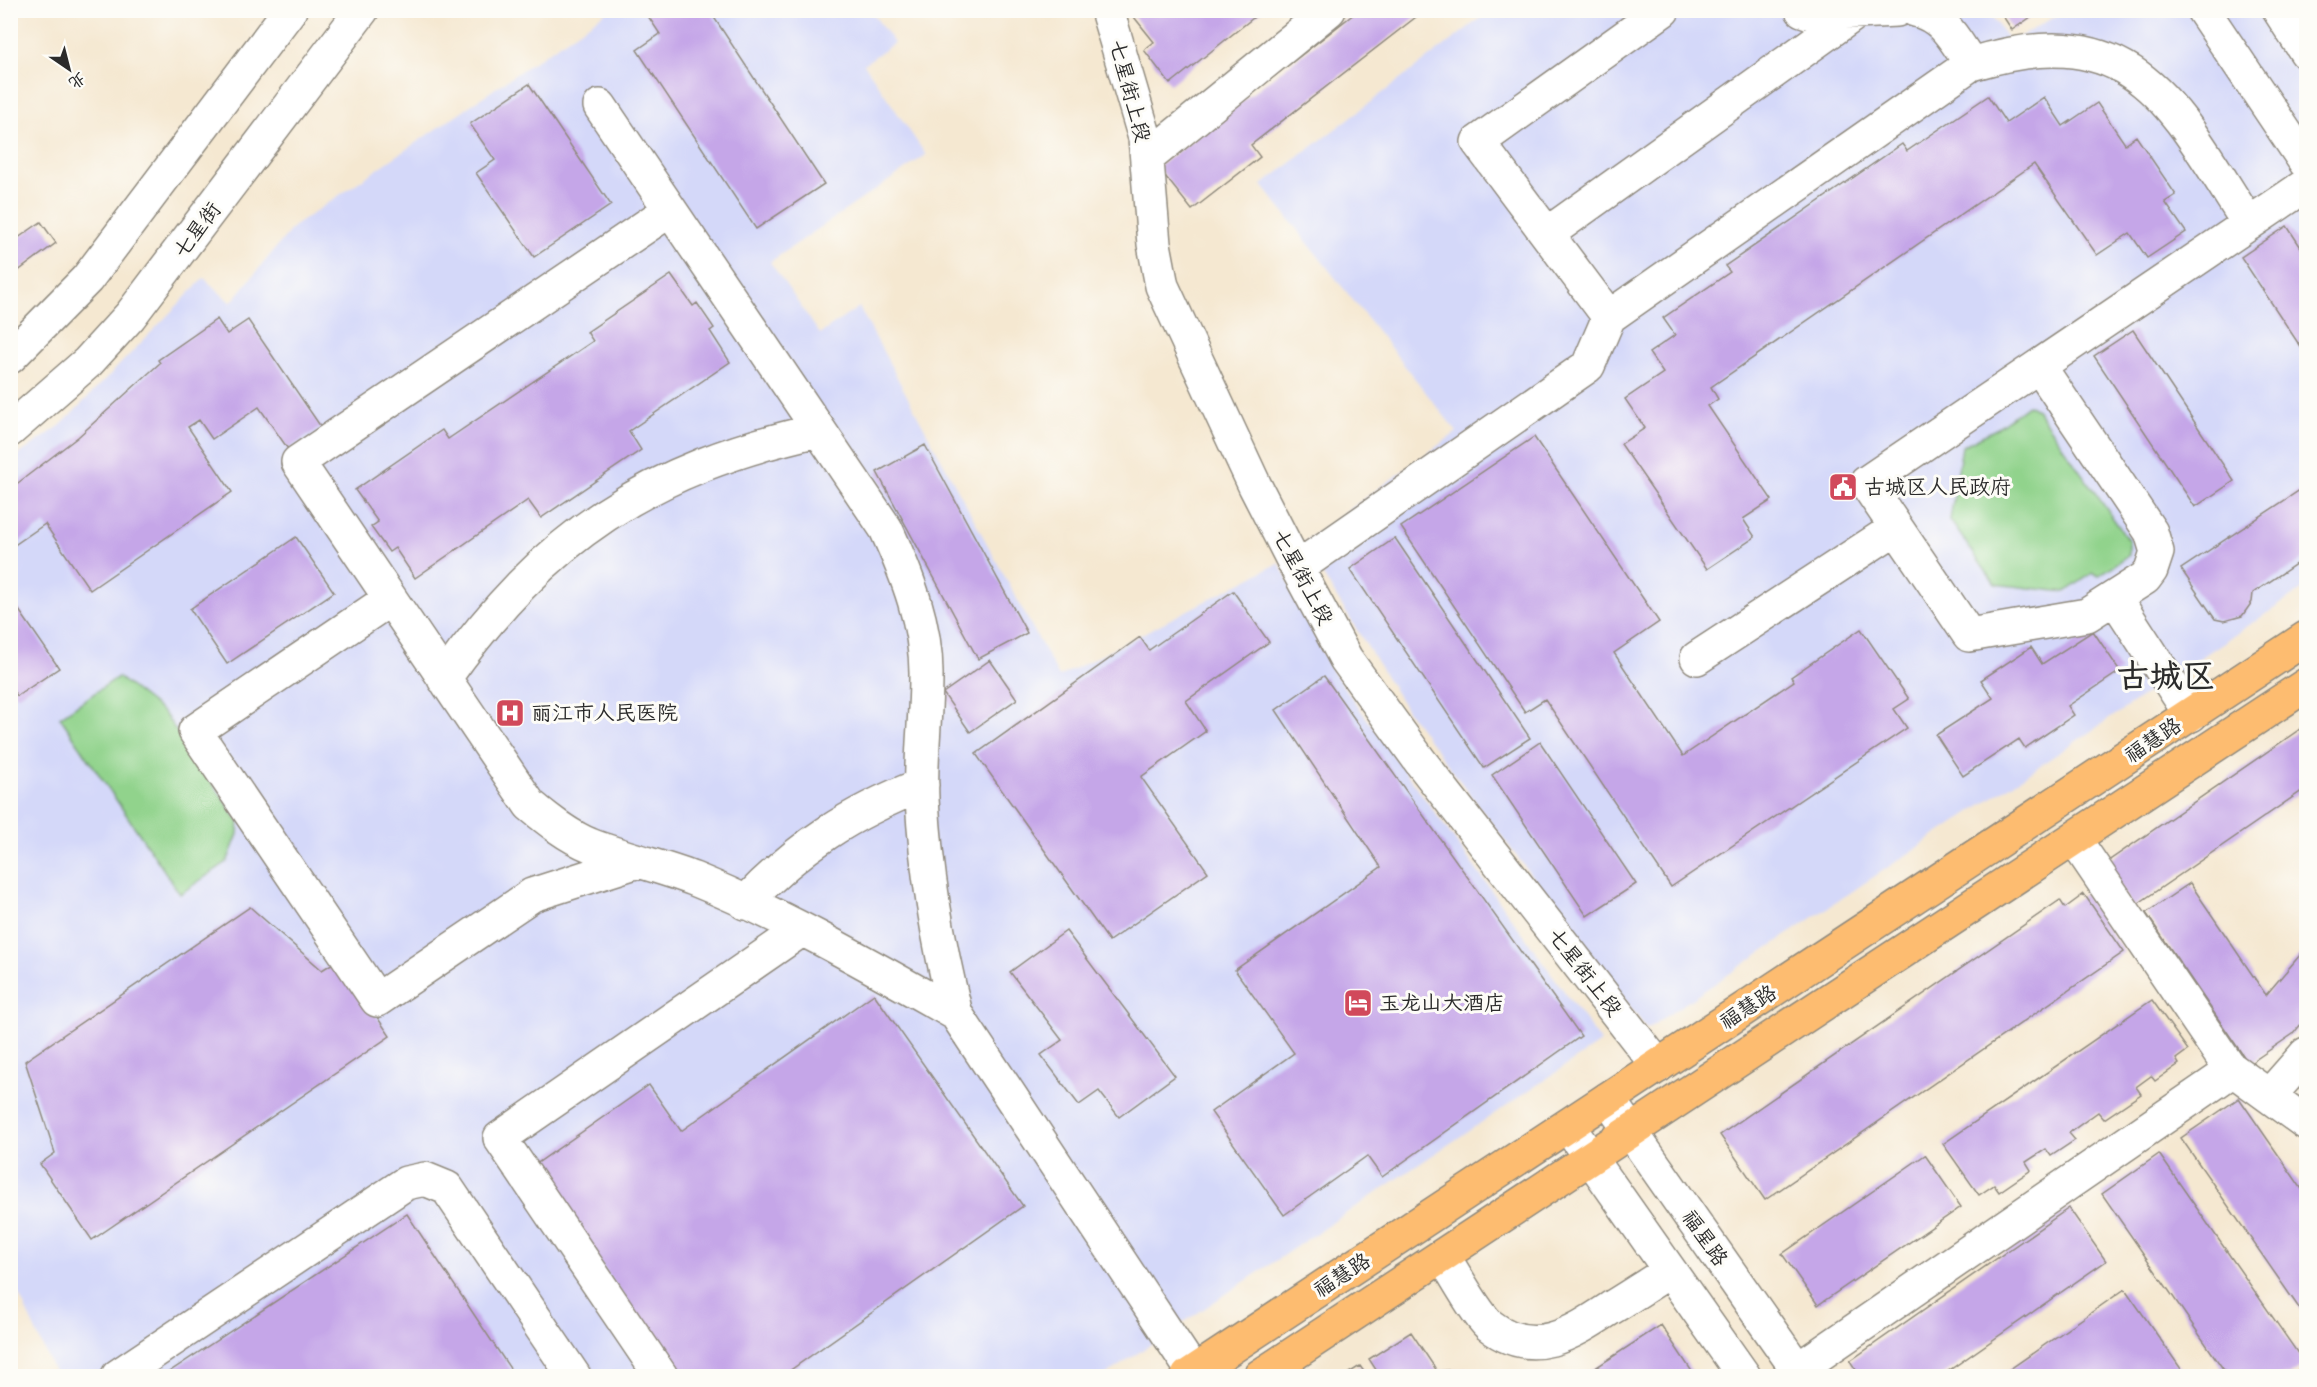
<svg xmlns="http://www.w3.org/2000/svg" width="2317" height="1387" viewBox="0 0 2317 1387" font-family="Caveat,'LXGW WenKai TC',sans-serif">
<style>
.built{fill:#d4d8f9}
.green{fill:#91d38c;stroke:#5e7f5c;stroke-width:1.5}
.building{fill:#c5a6e8}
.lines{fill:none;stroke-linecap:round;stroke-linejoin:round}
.minor-casing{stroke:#908a7e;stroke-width:36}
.major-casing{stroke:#908a7e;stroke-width:36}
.minor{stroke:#fff;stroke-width:33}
.major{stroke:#fdbc6f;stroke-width:33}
.labels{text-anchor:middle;stroke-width:6;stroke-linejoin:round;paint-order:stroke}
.street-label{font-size:21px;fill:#2b2b2b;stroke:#fdfcf7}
.poi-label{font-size:21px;fill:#2b2b2b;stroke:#fdfcf7;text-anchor:start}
.town-label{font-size:33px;font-weight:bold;fill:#2b2b2b;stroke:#fdfcf7}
</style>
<rect width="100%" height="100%" fill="#fdfcf7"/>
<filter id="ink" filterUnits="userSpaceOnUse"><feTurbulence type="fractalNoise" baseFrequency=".0167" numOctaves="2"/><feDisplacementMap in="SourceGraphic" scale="12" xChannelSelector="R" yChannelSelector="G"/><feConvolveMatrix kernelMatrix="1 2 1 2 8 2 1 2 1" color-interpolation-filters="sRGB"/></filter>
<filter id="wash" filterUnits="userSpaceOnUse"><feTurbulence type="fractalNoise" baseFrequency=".008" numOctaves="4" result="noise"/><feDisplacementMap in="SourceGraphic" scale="24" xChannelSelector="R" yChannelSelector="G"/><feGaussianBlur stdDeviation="1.35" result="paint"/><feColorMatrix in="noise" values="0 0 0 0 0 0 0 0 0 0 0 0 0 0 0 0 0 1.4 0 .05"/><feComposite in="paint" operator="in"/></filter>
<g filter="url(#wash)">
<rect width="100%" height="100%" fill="#f5e8d1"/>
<!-- built -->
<path class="built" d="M608,11h263l23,32 -30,21 62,91 -156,107 50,72 39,-27 200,370 220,-114 52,106 270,373 -497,334h-1048l-40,-88 -6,-39v-788l51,-36 143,-147 27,25 62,-76z
M1490,11h498l22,31 55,-31h241v576l-659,442 -239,-317 -105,-169 154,-111 -195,-247z"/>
<!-- green -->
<path class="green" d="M2028,405l10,6 91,130v14l-31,21 -5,-3 -28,19 -70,-8 -45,-64 12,-74 32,-16z
M118,677l46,36 75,109 -1,12 -11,28 -47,32 -120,-177z"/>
<g id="blocks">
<!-- building -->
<path class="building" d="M644,10h77l-8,6 111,168 -68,45 -119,-179 23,-16z
M1132,10h131l-93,74 -26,-34 10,-8 -24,-30z
M1359,10h66l-174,135 9,12 -68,53 -34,-43z
M1999,10h42l-29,20z
M529,84l82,121 -77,52 -58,-84 19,-13 -25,-36z
M1988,96l18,27 38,-26 19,29 34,-23 28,41 11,-8 40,59 -11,7 21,30 -39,26 -17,-25 -33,22 -63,-91 -323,223 7,12 -10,7 64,94 -29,19 12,18 -48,32 -86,-125 24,-16 -20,-29 38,-26 -14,-20 26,-18 -12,-17 67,-46 -5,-6 177,-122 5,7z
M41,222l15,21 -46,34v-50l8,11z
M2287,226l19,29v100l-65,-98z
M671,275l22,31 4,-3 17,25 -4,3 20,31 -101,69 12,19 -100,68 -13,-18 -113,78 -20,-30 -6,4 -18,-25 7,-5 -23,-32 87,-60 6,9 145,-98 -6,-9z
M217,319l10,15 21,-14 73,107 -33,22 -29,-42 -47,32 -13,-19 -11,7 44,65 -142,98 -45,-66 -35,24v-59l68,-52 82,-74 -2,-3z
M2133,330l101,151 -39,26 -101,-151z
M1534,437l125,185 -45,31 69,103 111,-75 -3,-4 70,-48 48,70 -15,10 13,19 -236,159 -126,-188 -20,13 -124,-185z
M925,445l102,188 -49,26 -101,-187z
M2306,486v71l-53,36 -1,9 -10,14 -18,5 -9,-2 -34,-50z
M296,537l38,55 -107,72 -37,-55z
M1395,538l135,200 -46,30 -134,-199z
M1233,591l36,51 -83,59 20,30 -65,46 67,95 -99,69 -133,-187 164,-117 9,13z
M10,597l49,71 -42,28 -7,-10z
M2093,631l27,40 -52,35 6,9 -49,33 -6,-9 -56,37 -27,-41 57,-37 -12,-18 50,-33 11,17z
M990,660l27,39 -47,33 -27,-39z
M1324,676l257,360 -199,141 -15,-21 -83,59 -73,-103 83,-59 -59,-83 146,-103 -105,-157z
M2306,725v63l-173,119 -29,-43z
M1540,742l96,142 -49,32 -95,-141z
M2190,883l76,112 40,-47v70l-13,16 -44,30 -103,-151z
M2084,894l40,58 -359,248 -45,-65 340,-235 5,8z
M250,907l72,63 16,-10 52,76 -298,204 -52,-76 15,-11 -30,-92z
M1066,931l109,145 -56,41 -20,-26 -20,14 -38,-50 21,-15 -52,-68z
M874,994l149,212 -241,170h-102l-148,-209 117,-82 32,46z
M2152,1000l36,50 -12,9 3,5 -24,17 -4,-5 -15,11 5,7 -37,25 -6,-7 -29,21 6,7 -24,16 -5,-7 -20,13 5,8 -32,22 -5,-7 -15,10 -36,-51z
M2239,1098l67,97v123l-125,-180z
M2159,1154l147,211 -17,11h-61l-126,-182z
M1925,1155l36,52 -143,98 -36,-51z
M2069,1208l37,53 -165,115h-81l-10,-15z
M407,1214l108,162h-352z
M2125,1289l61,87h-186z
M1661,1325l34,51h-112z
M1411,1332l26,39 31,-2 28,7h-116l-11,-17z
M1360,1366l7,10h-23z"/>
</g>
</g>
<g filter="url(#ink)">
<use href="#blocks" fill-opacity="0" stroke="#908a7e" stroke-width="1.5"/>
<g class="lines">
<!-- minor casing -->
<g class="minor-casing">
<path id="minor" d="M1107,10l38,128 9,106 8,42 93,200 42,82 49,91 74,102 238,305
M1802,10l12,4 83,-4
M1915,10c30,7 40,31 56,54
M2203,10l103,153
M2279,10l27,42
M600,106l286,423c21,46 41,96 40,148 0,41 -6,81 -4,122 4,74 16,144 34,215l238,359
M1147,158l182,-148
M670,210l-372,252 232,343c18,15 38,31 60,40 34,13 70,21 104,34 89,36 179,88 262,135
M1547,234l310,-222
M1609,317l-131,-175 185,-132
M10,357l77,-78 203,-269
M2039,366l112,166 6,20 -6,18 -6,8 -58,37 -118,20 -103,-152 440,-298
M10,430l78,-68 42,-46 232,-306
M1297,568l291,-202 21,-49 362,-253c165,-50 201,41 278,160
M2115,598l76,117
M390,599l-195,132 182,269 155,-105 106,-34
M1697,658l199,-130
M444,679c101,-143 204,-211 375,-249
M2075,840l154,227 77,56
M745,903c54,-57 105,-90 177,-118
M2269,1096l37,-42
M1608,1099l194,277
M1568,1126l176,250
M1443,1256c11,17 32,56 46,69 44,35 84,8 122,-17 20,-12 39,-25 59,-37
M1797,1370l436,-300
M118,1376l288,-193 19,-4 22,9 127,188
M661,1376l-161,-238 300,-207"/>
</g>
<!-- major casing -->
<g class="major-casing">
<path id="major" d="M1188,1376l1118,-738
M1260,1376l1046,-691"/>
</g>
<!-- minor -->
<use href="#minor" class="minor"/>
<!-- major -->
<use href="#major" class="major"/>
</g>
</g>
<!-- icons -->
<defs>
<g id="civic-square" transform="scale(1.5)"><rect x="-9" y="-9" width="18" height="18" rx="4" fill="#d1495b" stroke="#fdfcf7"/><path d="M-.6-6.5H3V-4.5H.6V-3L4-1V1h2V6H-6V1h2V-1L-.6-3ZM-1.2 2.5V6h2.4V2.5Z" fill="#fff"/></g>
<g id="hospital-square" transform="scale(1.5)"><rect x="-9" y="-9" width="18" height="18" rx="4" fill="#d1495b" stroke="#fdfcf7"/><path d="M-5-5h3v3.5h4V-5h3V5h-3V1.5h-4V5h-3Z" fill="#fff"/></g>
<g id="hotel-square" transform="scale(1.5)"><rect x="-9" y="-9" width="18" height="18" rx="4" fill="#d1495b" stroke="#fdfcf7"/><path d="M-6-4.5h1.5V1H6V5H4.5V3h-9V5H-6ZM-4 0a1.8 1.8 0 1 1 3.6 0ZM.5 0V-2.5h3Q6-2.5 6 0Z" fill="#fff"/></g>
</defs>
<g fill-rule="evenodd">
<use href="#civic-square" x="1843" y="487"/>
<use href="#hospital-square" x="510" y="713"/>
<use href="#hotel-square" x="1358" y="1003"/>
</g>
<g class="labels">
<!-- street labels -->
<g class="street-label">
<text transform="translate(1130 91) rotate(75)" y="7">七星街上段</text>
<text transform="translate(197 230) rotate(-53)" y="7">七星街</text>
<text transform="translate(1303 577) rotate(62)" y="7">七星街上段</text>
<text transform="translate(2153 740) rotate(-34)" y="7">福慧路</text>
<text transform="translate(1585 972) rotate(52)" y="7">七星街上段</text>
<text transform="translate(1748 1007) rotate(-33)" y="7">福慧路</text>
<text transform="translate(1705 1238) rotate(55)" y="7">福星路</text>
<text transform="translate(1342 1275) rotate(-33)" y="7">福慧路</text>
</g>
<!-- poi labels -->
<g class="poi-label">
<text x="1864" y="494">古城区人民政府</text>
<text x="531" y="720">丽江市人民医院</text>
<text x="1379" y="1010">玉龙山大酒店</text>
</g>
<!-- town labels -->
<g class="town-label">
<text x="2166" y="687">古城区</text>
</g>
</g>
<!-- margin -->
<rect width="2317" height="1387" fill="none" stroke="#fdfcf7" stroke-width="36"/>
<!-- north arrow -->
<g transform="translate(69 69) rotate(145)" stroke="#fdfcf7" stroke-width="4.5" paint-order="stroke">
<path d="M0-4.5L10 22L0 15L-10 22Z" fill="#2b2b2b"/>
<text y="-9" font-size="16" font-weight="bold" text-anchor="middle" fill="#2b2b2b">北</text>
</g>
</svg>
